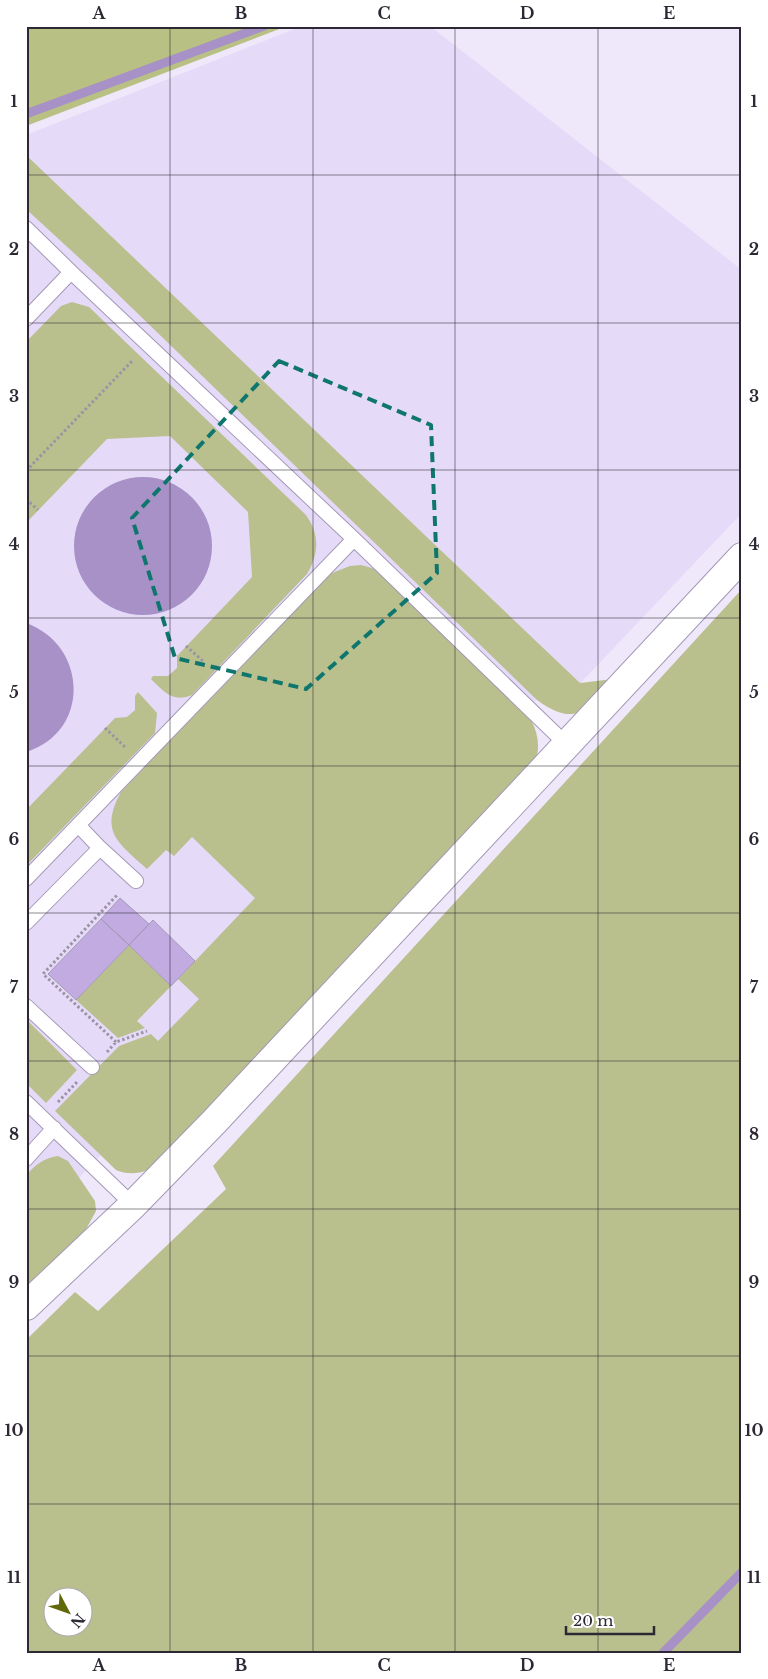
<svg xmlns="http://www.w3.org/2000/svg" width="768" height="1679" viewBox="0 0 768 1679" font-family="'Libre Baskerville',serif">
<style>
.built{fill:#e6daf9}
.green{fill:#b9c08e;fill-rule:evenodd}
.forest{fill:#b8c084}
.water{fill:#a791c6}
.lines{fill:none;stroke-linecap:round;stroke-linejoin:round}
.stream{stroke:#a791c6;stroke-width:9}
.building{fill:#c1abe1;stroke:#a69ab8}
.lane-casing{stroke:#a498b6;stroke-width:16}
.street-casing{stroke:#a498b6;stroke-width:30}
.path{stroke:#9a94a4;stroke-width:3;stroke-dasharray:2.5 2.5;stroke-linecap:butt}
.lane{stroke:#fff;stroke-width:14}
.street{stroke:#fff;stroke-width:28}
.marked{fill:none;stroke:#0f766e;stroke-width:4;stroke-dasharray:10 6;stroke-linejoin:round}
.grid{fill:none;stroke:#2d2834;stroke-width:1;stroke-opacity:0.55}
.neatline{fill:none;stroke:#2d2834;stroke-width:2}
.grid-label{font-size:16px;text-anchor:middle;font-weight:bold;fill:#2d2834}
</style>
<rect width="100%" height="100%" fill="#efe8fb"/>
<!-- built -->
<path class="built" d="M302,26h128l312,244v243l-171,180 -28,-1 -418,468 -25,-4 -21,22 4,26 -57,59v-1128z"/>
<!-- green -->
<path class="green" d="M26,155l554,528 33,-4c-26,30 -36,50 -76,21l-436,-422 -75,-69z
M72,302l17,5 217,208c14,20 13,38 1,59l-115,121c-19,8 -28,-3 -41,-16l2,-3h15l9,-8v-12l75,-79 -4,-65 -78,-76 -63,3 -81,84v-181l35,-36z
M361,565l11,3 11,7 148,145c8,15 9,28 4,44l-384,405c-13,5 -23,6 -35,1l-61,-59 64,-65 32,-12 7,7 41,-42 -21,-20 77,-81 -63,-61 -18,19 -8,-6 -19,19c-29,-26 -48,-37 -26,-77l206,-217 23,-9z
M742,589v1064h-716v-313l49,-48 23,19 128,-122 -13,-23zM82,1596v30h-30v-30z
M138,692l19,21 -2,20 -129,133v-56l89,-92 12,-1 8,-7v-14z
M129,945l42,41 -34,35 8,7 -27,10 -42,-38z
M26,1019l51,51 -31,33 -20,-20z
M58,1156l10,5 27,40 1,10 -12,22 -58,57v-115c10,-10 17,-17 32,-19z"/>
<!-- forest -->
<path class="forest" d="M26,26h261l-261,100z"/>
<!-- water -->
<path class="water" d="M74 546a69 69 0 1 1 138 0a69 69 0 1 1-138 0Z
M26,623c62,22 65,109 0,129z"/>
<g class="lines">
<!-- stream -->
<path class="stream" d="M26,114l238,-88
M663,1653l79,-81"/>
</g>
<!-- building -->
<path class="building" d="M120,898l29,26 -20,21 -28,-26z
M101,919l28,26 -53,55 -28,-26z
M153,920l42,41 -24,25 -42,-41z"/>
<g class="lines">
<!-- lane casing -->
<g class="lane-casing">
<path id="lane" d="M26,228l45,44
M26,319l45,-47 283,267 212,205
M100,848l36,33
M26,879l328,-340
M26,923l74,-75 -22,-23
M26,1006l66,61
M26,1102l107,103
M26,1159l28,-31"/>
</g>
<!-- street casing -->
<g class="street-casing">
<path id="street" d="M26,1306l107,-101 81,-83 528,-565"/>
</g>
<!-- path -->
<path class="path" d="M26,471l107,-111
M26,499l12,11
M186,646l18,16
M105,728l20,19
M116,1042l-73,-68 75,-80
M107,1052l9,-10 31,-11
M58,1102l20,-21"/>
<!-- lane -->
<use href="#lane" class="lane"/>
<!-- street -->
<use href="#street" class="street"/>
</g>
<!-- marked area -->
<path class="marked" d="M279,361l152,64 6,148 -131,116 -131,-31 -43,-140z"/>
<!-- grid -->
<path class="grid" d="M170,26v1627M313,26v1627M455,26v1627M598,26v1627M26,175h716M26,323h716M26,470h716M26,618h716M26,766h716M26,913h716M26,1061h716M26,1209h716M26,1356h716M26,1504h716"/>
<!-- border -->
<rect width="768" height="1679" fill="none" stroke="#ffffff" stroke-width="55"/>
<!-- north arrow -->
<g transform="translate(68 1612) rotate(131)"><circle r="24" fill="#ffffff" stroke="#aba9ae"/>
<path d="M0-4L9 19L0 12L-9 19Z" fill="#616809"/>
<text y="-8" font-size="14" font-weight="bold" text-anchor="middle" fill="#2d2834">N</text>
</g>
<!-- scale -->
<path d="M566 1626v8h88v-8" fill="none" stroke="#2d2834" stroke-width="2.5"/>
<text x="573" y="1626" font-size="15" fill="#2d2834" stroke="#ffffff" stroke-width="4" paint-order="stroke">20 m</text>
<rect x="28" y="28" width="712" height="1624" class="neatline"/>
<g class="grid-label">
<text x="99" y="19">A</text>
<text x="241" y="19">B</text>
<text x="384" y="19">C</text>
<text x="527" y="19">D</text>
<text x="669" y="19">E</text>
<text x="14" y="107">1</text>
<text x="754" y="107">1</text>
<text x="14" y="255">2</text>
<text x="754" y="255">2</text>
<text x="14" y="402">3</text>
<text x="754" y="402">3</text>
<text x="14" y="550">4</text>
<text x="754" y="550">4</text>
<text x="14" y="698">5</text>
<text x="754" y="698">5</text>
<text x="14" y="845">6</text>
<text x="754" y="845">6</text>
<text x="14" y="993">7</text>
<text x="754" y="993">7</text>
<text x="14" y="1140">8</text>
<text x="754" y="1140">8</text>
<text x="14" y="1288">9</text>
<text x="754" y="1288">9</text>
<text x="14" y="1436">10</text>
<text x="754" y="1436">10</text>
<text x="14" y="1583">11</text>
<text x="754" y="1583">11</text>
<text x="99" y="1671">A</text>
<text x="241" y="1671">B</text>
<text x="384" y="1671">C</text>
<text x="527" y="1671">D</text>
<text x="669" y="1671">E</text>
</g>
</svg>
